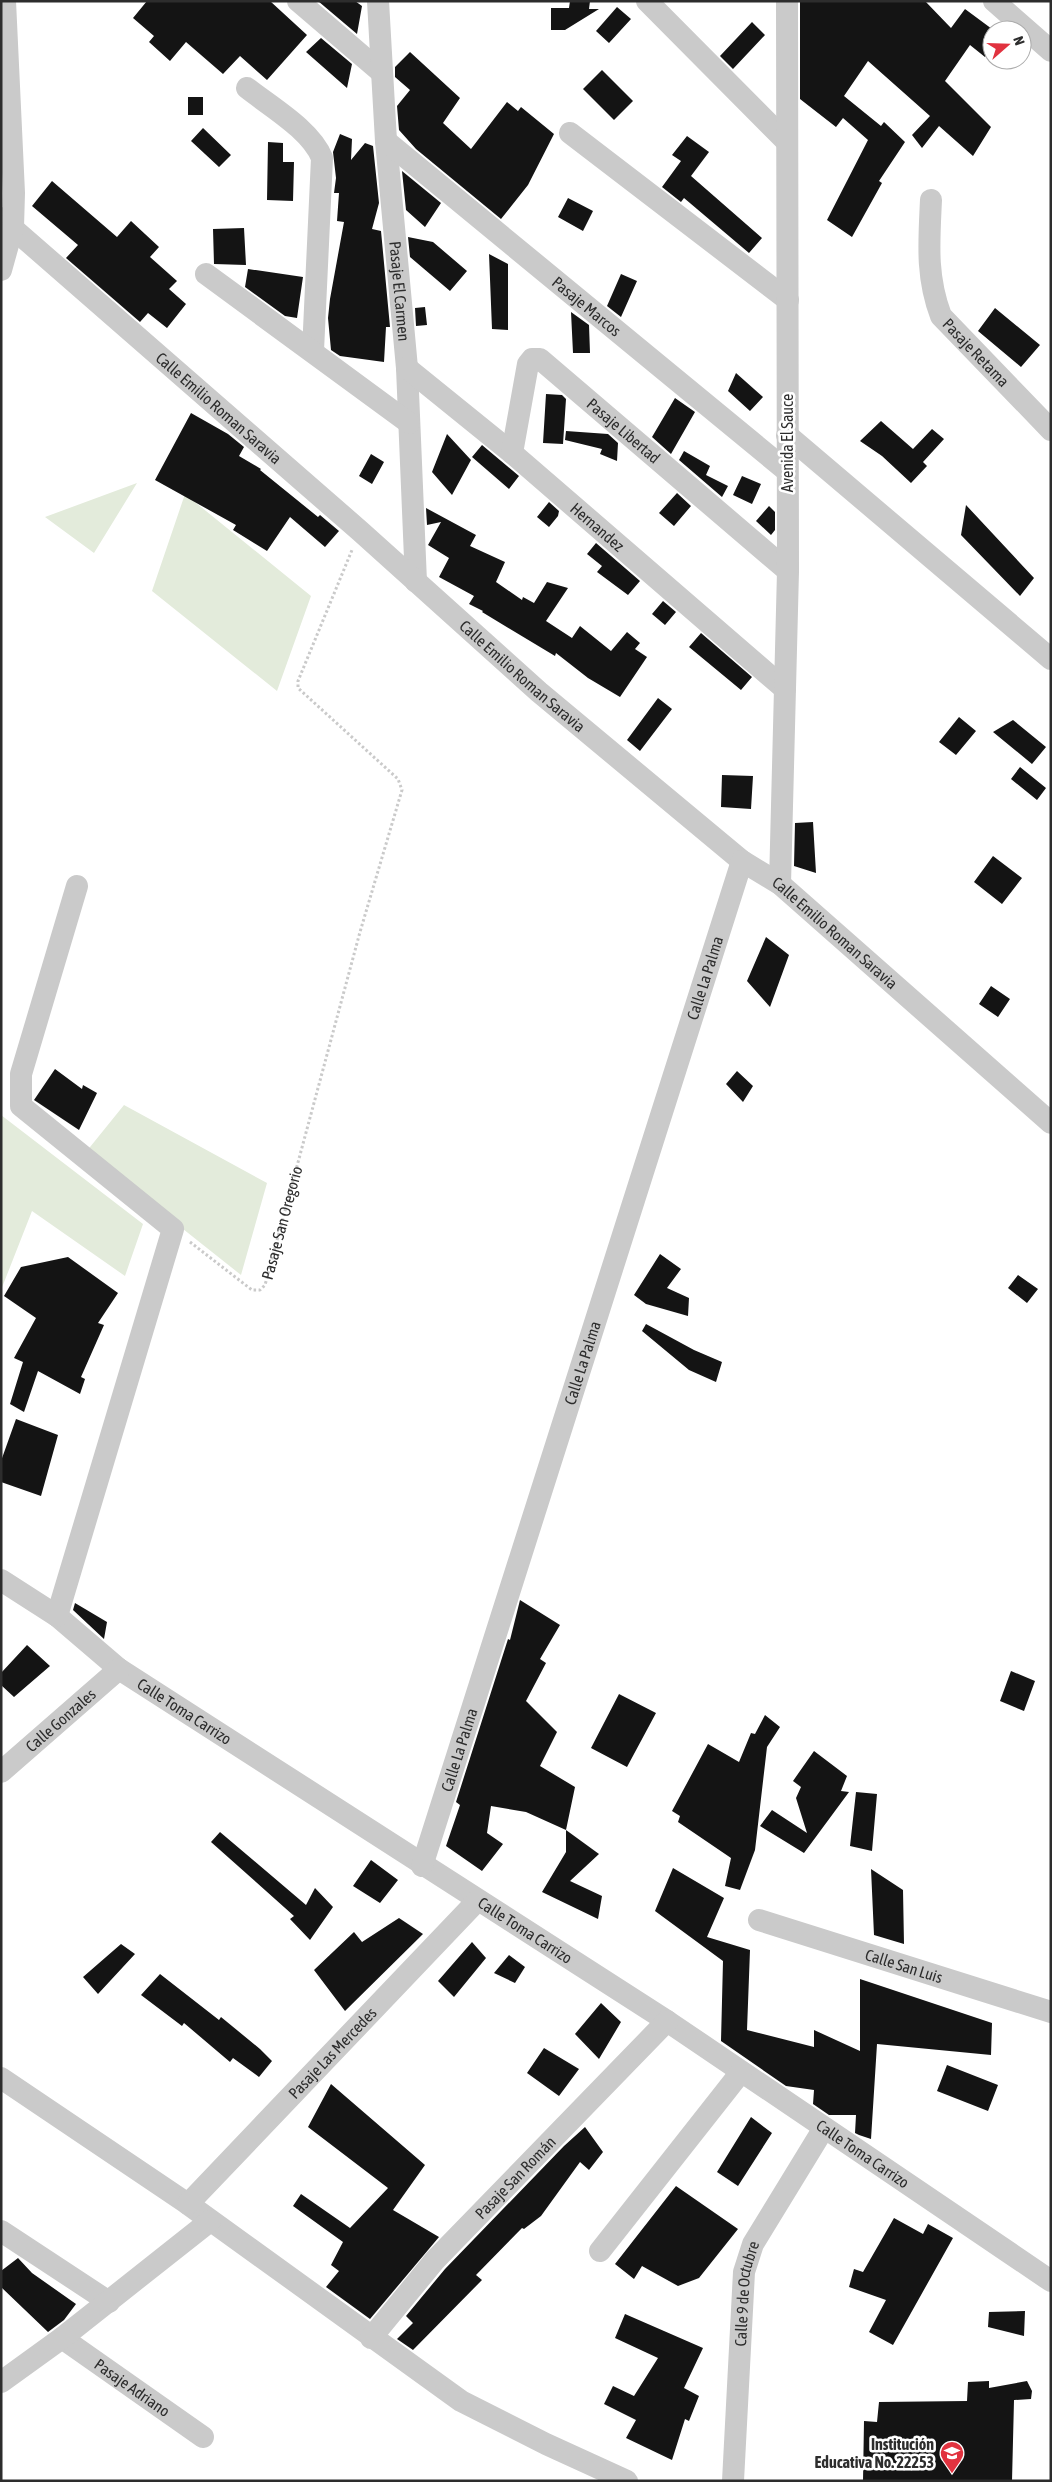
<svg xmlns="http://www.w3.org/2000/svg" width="1052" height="2482" viewBox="0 0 1052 2482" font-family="'Asap Condensed',sans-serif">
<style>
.green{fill:#e3ebdb}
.building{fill:#141414}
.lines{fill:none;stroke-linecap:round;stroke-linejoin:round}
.path{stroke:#cacaca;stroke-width:3;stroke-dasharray:2.5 2.5;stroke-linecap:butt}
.minor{stroke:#cacaca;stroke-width:22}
.labels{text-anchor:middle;stroke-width:5;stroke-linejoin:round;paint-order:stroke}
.street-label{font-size:16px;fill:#2d2d2d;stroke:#fff}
.poi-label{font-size:16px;font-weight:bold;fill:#2d2d2d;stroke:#fff;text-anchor:end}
</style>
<rect width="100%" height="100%" fill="#fff"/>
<!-- green -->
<path class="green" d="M137,483l-43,70 -49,-36z
M185,494l126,102 -34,95 -125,-100z
M124,1105l143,78 -26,92 -155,-123z
M1,1115l142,109 -18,52 -93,-65 -31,79z"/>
<!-- building -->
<path class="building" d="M147,1h123l37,34 -40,45 -27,-24 -17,18 -37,-32 -16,19 -21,-19 5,-6 -21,-18z
M318,1h37l7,5 -5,28z
M570,1h20l-1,8h10l-34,21h-14v-22h18z
M800,1h125l26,27 14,-19 27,20v20l-7,8 -15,-12 -25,36 46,46 -18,29 -34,-30 -17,22 -10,-13 18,-19 -62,-55 -24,35 37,30 3,-4 21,20 -26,39 3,2 -30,54 -25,-17 41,-80 -25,-22 -7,9 -36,-28z
M617,7l14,12 -22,24 -13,-12z
M752,22l13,13 -32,34 -13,-13z
M321,38l31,26 -5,24 -41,-36z
M410,52l50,46 -17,25 28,26 36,-47 11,9 3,-4 33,27 -26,51 -27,34 -85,-70 -17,-19 -2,-24 13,-16 -15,-13v-10z
M602,70l31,31 -19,19 -31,-31z
M188,97h15v18h-15z
M203,128l28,27 -12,12 -28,-26z
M340,134l12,5 -1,21 14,-17 8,3 6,57 -7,26 9,2 9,96h-4l-2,35 -44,-6 -9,-6 -3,-32 2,-19 14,-77 -7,-1 2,-28h-5l2,-15 -3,-26z
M687,136l22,16 -18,24 71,62 -13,15 -65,-55 -3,4 -19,-15 19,-26 -9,-6z
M268,142l15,1v19h11l-1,39 -26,-1z
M402,171l39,32 -16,24 -19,-17z
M52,181l65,56 14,-16 28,26 -9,10 27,24 -8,8 17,15 -19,24 -19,-15 -8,9 -74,-64 12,-13 -46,-39z
M568,198l25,13 -10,20 -25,-14z
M244,228l2,37 -32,-1 -1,-35z
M408,237l25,5 34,29 -17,20 -40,-34z
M489,254l19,10v66l-16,-1z
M248,269l55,8 -6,41 -12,-2 -40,-29z
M621,274l16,7 -16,36 -14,-11z
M425,307l2,18 -11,1 -1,-18z
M995,308l45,37 -19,22 -43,-36z
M571,312l18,13 1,28h-17z
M736,373l27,24 -13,14 -22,-20z
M546,394l16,1 4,4 -3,45 -20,-1z
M675,398l20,14 -24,42 -19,-17z
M191,413l37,21 16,13 -5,9 22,13 -1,1 58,47 2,-2 19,16 -14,16 -35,-30 -23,34 -34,-21 3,-5 -81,-45z
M881,421l32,28 19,-20 12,10 -21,23 4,4 -16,17 -29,-27 -22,-15z
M566,431l42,3 10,9 -1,18 -17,-7 2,-5 -37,-9z
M447,434l24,26 -19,35 -20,-23z
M482,445l37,31 -10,13 -37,-32z
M684,451l26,15 -4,9 22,11 -6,11 -43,-37z
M371,454l13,8 -12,22 -13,-8z
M742,476l19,8 -9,20 -19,-9z
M677,493l14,13 -17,20 -15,-13z
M549,502l10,9 -1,5 -9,11 -12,-10z
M966,505l68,73 -14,18 -59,-61z
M769,506l6,6v18l-4,5 -15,-14z
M426,508l50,27 -6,11 35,16 -9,20 26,18 1,-3 11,6 13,-21 21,6 -22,33 26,17 8,-12 31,25 16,-19 13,11 -5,6 12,8 -27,40 -32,-19 -32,-25 -1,3 -73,-44 1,-1 -14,-7 5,-8 -35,-19 10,-19 -21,-13 13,-23 -14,3z
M596,543l44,38 -12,14 -31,-23 5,-6 -15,-12z
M663,601l13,11 -11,13 -13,-11z
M701,633l51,44 -11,13 -52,-43z
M658,698l14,11 -32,42 -13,-11z
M959,717l17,14 -20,24 -17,-13z
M1013,720l33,27 -14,17 -39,-32z
M1020,767l26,21 -9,12 -26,-21z
M722,775l31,1 -2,33 -30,-2z
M813,822l3,51 -22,-7 1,-43z
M993,856l29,22 -20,26 -28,-22z
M766,937l23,18 -19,52 -23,-26z
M991,986l19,13 -12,18 -19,-13z
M55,1069l27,20 1,-4 14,8 -18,37 -45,-30z
M737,1071l16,15 -10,16 -17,-18z
M660,1254l21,15 -14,19 22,10 -1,18 -42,-12 -12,-9z
M68,1257l50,36 -20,30 6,2 -23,52 4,2 -5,15 -42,-23 -14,41 -14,-8 13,-42 -9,-4 22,-40 -32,-22 17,-29z
M1018,1275l20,14 -11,14 -19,-15z
M646,1324l48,26 28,12 -6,20 -27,-12 -47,-39z
M16,1419l42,16 -17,61 -40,-14v-21z
M520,1600l40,25 -20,34 6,4 -20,38 31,31 -17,34 35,21 -9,43 -40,-18 -35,-6 -4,27 16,11 -21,27 -36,-25 14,-41 -4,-3 52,-163 2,1z
M75,1603l32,19 -3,17 -31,-29z
M27,1645l23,21 -36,31 -13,-12v-12z
M1011,1671l24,10 -11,30 -24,-10z
M619,1694l37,19 -29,54 -36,-19z
M765,1715l15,12 -13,20 -12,103 -15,40 -15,-4 6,-28 -53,-36 2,-6 -8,-5 36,-67 31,18 12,-29 4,1z
M814,1751l33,25 -6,15 8,1 -45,61 -44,-27 12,-16 35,23 -11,-35 5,-11 -8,-6z
M856,1792l21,2 -5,57 -22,-5z
M566,1830l33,24 -29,27 32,15 -4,23 -56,-27 24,-40z
M220,1832l86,73 9,-17 18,19 -23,33 -20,-21 4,-3 -83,-74z
M371,1860l27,20 -18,23 -27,-17z
M673,1868l51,30 -17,39 43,13 -3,80 67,17v-17l46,21v-72l132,44 -1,32 -114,-11 -6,95 -12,-4 -4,-2 1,-18h-27l-16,-11 1,-14 -28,-4 -65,-45 2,-80 -68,-50z
M871,1869l32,21 1,54 -30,-9z
M399,1918l24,16 -78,77 -31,-41 40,-38 8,10z
M472,1942l14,16 -32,39 -16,-16z
M121,1944l14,10 -37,40 -15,-17z
M509,1955l16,12 -10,16 -21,-10z
M160,1974l59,46 2,-3 39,32 12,12 -13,16 -26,-19 -3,4 -46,-39 -2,3 -41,-31z
M601,2003l20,19 -22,37 -24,-25z
M544,2048l35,21 -20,27 -32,-23z
M947,2065l51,20 -10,26 -51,-20z
M331,2084l94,81 -32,45 46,27 -69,82 -44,-32 13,-16 -8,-6 12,-23 -50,-36 8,-12 49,34 38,-40 -80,-61z
M751,2117l21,16 -34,53 -21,-14z
M585,2127l18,25 -14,18 -9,-8 -39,54 -17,13 -2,-1 -46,47 6,5 -69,70 -16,-11 16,-16 -7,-7 39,-47 119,-123z
M676,2186l62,43 -39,49 -21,8 -36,-20 -8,13 -19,-15z
M894,2218l29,16 5,-10 25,14 -60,107 -24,-13 17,-32 -37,-13 5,-18 9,3z
M18,2258l14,15 44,31 -12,16 -16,12 -47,-45v-16z
M1025,2311l-1,25 -36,-9 1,-15z
M625,2314l78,34 -19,40 15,8 -10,25 -4,-2 -13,41 -46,-22 10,-18 -32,-16 9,-18 21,10 24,-38 -43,-20z
M989,2381v7l38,-7 5,10 -1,8 -17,1 -2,81h-149l1,-60 13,1 2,-20 88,-1 1,-19z"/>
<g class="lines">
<!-- path -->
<path class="path" id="s1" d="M190,1242l62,48h8l5,-5 95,-353 42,-142 -4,-11 -100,-91v-7l54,-131"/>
<!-- minor -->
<g class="minor">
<path d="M298,1l83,71"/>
<path id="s2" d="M378,1l8,140 21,227 9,214"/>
<path d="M647,1l139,140"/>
<path d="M994,1l57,50"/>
<path d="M247,88c24,19 64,42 75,70l-9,193"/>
<path d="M570,133l218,167"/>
<path id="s3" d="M386,141l401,330"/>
<path id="s4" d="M931,200c-2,42 -5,77 10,116l110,114"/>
<path id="s5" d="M1,218l359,313 179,161 203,169 38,23 271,239"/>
<path d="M1,270l12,-43 1,-34 -9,-192"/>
<path d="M206,274l203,149"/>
<path id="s6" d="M407,368l105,85 273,236"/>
<path d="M787,435l264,224"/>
<path id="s7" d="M512,453l16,-89 4,-5h8l248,212"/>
<path d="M780,884l8,-313 -1,-570"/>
<path id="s8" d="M1,1580l56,36 62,53 548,352 384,260"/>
<path d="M57,1616l116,-387 -152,-123v-32l56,-188"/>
<path id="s9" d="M1,1772l118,-103"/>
<path id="s10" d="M422,1866l320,-1005"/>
<path id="s11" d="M759,1920l292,92"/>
<path d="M1,2078l187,126 273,197 85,43 81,37"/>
<path id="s12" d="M188,2204l289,-303"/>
<path d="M1,2231l108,71"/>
<path d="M600,2251l141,-179"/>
<path id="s13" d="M62,2338l141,99"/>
<path id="s14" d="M371,2338l64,-78 232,-239"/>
<path d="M1,2382l61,-44 148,-117"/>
<path id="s15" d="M733,2481l11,-209 9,-28 71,-116"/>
</g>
</g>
<!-- icons -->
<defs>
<g id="school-pin" transform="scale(1.25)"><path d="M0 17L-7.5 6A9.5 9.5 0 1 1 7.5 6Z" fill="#e1323f" stroke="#fff"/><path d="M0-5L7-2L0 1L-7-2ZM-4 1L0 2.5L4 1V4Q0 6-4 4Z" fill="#fff"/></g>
</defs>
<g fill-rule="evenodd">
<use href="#school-pin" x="952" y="2453"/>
</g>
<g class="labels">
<!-- street labels -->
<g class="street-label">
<text dy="6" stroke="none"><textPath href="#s2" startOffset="291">Pasaje El Carmen</textPath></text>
<text dy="6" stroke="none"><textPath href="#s3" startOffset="260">Pasaje Marcos</textPath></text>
<text dy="6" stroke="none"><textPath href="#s4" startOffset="168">Pasaje Retama</textPath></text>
<text dy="6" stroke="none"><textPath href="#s5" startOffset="289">Calle Emilio Roman Saravia</textPath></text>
<text dy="6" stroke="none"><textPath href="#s7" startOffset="215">Pasaje Libertad</textPath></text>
<text transform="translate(787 443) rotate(-90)" y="6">Avenida El Sauce</text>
<text dy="6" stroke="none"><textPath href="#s6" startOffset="248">Hernandez</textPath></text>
<text dy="6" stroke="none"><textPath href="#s5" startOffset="694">Calle Emilio Roman Saravia</textPath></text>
<text dy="6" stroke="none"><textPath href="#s5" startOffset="1099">Calle Emilio Roman Saravia</textPath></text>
<text dy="6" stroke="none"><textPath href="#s10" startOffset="932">Calle La Palma</textPath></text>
<text dy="6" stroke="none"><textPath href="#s1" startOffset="158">Pasaje San Oregorio</textPath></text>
<text dy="6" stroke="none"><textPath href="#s10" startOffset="528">Calle La Palma</textPath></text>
<text dy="6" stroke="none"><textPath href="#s8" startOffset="226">Calle Toma Carrizo</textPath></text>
<text dy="6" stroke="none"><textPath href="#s9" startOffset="79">Calle Gonzales</textPath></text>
<text dy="6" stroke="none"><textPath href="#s10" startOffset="122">Calle La Palma</textPath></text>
<text dy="6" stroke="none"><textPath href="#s8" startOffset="631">Calle Toma Carrizo</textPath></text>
<text dy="6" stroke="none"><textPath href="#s11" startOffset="152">Calle San Luis</textPath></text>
<text dy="6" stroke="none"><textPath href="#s12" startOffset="209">Pasaje Las Mercedes</textPath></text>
<text dy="6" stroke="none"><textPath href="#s8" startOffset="1036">Calle Toma Carrizo</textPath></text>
<text dy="6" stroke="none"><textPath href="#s14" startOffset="216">Pasaje San Román</textPath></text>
<text dy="6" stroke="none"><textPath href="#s15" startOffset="188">Calle 9 de Octubre</textPath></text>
<text dy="6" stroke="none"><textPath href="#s13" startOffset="86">Pasaje Adriano</textPath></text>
</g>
<!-- poi labels -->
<g class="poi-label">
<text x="934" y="2450">Institución<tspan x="934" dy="18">Educativa No. 22253</tspan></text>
</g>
</g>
<!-- border -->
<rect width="1052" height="2482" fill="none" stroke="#2d2d2d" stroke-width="5"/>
<!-- north arrow -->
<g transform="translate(1007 45) rotate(70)"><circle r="24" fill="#ffffff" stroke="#ababab"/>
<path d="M0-4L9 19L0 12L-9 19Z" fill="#e1323f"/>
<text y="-8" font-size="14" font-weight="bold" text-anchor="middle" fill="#2d2d2d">N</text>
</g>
</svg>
